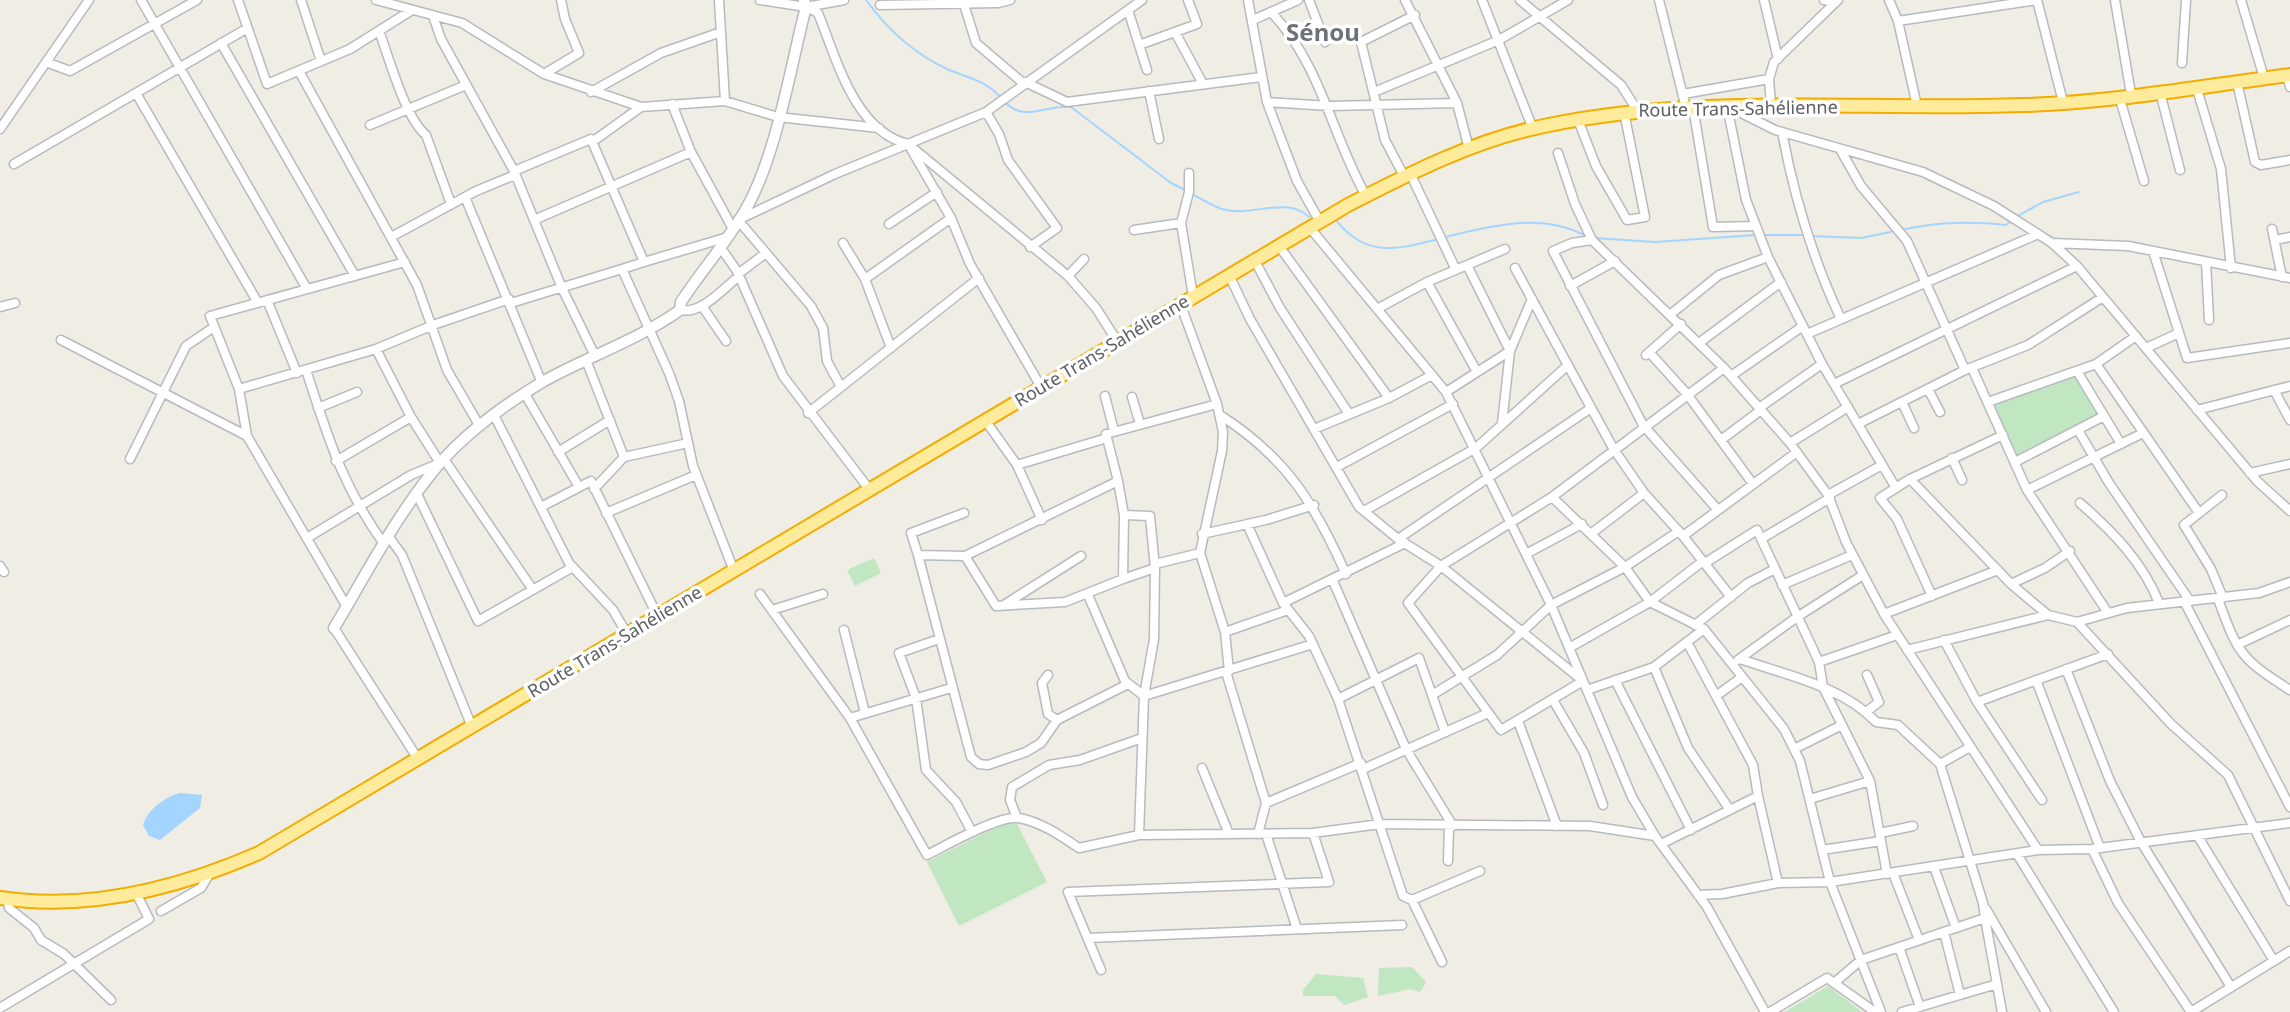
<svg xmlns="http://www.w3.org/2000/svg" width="2290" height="1012" viewBox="0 0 2290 1012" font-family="'Noto Sans',sans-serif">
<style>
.green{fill:#c1e6c2}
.water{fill:#a4d5ff}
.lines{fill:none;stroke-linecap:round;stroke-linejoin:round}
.stream{stroke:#a4d5ff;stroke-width:2}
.minor-casing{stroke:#b7babe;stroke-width:11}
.tertiary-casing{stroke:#b7babe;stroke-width:13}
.trunk-casing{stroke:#f3ad00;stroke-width:16}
.minor{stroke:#fff;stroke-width:8}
.tertiary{stroke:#fff;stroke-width:10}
.trunk{stroke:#feeb9b;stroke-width:12}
.labels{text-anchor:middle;stroke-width:7;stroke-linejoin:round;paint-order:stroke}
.street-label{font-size:18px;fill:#5c6065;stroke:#fff}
.district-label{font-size:24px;font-weight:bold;fill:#6d7277;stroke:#fff}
</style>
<rect width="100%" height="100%" fill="#efede4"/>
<!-- green -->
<path class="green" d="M2077,373l24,42 -84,40 -23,-50z
M874,558l7,15 -26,13 -8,-16z
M1014,818l33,64 -88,44 -32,-64z
M1412,967l14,15 -6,10 -9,-3 -33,7 1,-28z
M1316,974l47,4 5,19 -24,8 -9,-9h-32v-6z
M1828,986l34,26h-77z"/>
<!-- water -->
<path class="water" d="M180,793l22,2 -2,13 -40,32 -11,-4 -6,-11c4,-15 23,-29 37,-32z"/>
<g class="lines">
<!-- stream -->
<path class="stream" d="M866,0c21,29 50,55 83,70 20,8 38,11 52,28
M1005,102c19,21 42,2 66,5l100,76 16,8
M1192,194c10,5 20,12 30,15 29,9 64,-14 87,8
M2016,217l27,-15 36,-10
M1336,220c30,39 62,29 103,19
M1901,230c37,-8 67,-9 105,-5l5,-4
M1762,235h43
M1811,236l50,2 34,-7
M1445,237c47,-11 95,-25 141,-1
M1594,238l61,4 101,-7"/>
<!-- minor casing -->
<g class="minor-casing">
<path id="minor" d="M141,0l166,289
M238,0l29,84 83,-35 62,-39
M301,0l20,61
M376,0l86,23 82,51 97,33 84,-6 53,16 101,11
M719,0l6,101
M760,0l46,7 38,-7
M1248,0l19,102 30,79 23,41
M1309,0l16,42
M1405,0l52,103 12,46
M1482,0l51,129
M1520,0l101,85 16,25
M1659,0l27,108
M1764,0l14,59
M1824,0l12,2
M1889,0l9,21 19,85
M2037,0l26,102
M2115,0l16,94
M2241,0l23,78
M963,1l13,42 47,40
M880,5l118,-2 12,-3
M806,7l12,6c18,44 36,118 90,131l160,132 28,32 21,33
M1128,10l19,60
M1271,12c51,54 60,122 95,184
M433,16l8,23 73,132
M1253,20l45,-20
M1898,21l139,-21
M379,31c10,26 26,87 47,104l25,69
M1175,32l28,52
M221,43l134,233
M1139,45l58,-21 -9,-24
M46,62l24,9 127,-71
M2182,63l4,-63
M299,71l118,214 30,85 32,55
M544,74l35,-21 -14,-34 -4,-19
M2287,76l3,11
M1025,82l42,20 194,-25
M2237,82l18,80 6,3 29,-5
M2196,86l25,83 10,99
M1149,91l10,48
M591,92l70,-39 60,-21
M1374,92l125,-52 69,-40
M2160,92l20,78
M136,93l122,210
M1683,94l86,-15
M2119,96l25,85
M1267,102l63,4 127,-3
M672,104l19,48 42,77
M1727,106l19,94 22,57 54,107 -63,44
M1771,106l-2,-27 5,-17 64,-62
M1693,107l20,120 43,-1
M1733,109l42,21 148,42 71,34 58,37 25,23 180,215 33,30
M986,112l13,22 9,26 49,68 -27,19
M1578,120l18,46 31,54 18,-3 -21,-105
M370,125l96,-40
M0,129l89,-129
M1782,132c12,64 31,128 59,187
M592,142l49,-35
M911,149l40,69 19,46 71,123
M1840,149l21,37 46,55 58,129
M1558,153l17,51 17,36 132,128 66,75 38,52 18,47 38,72 154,236
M14,164l232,-135
M1189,173v19l-8,31 12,73
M1410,173l46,97
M1404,176l-19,-36 -24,-98 54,-27
M465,197l77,186
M534,220l157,-68
M889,224l48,-32
M1310,228l136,164 105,213 81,192 23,39 52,71 58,105
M2272,229l10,48
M1134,230l47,-7
M391,237l85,-46 39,-16
M1592,240l-20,3 -19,8 90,174 74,84
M2275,240l15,-3
M843,243l22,36 26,69
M2052,243l76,3 162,32
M1279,246l110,152
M721,248l16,23 46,105 86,113
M2153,251l34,107 103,-15
M1254,259l26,49 69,106
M644,262l84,-25
M2206,262l3,58
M1515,268l98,180 31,45 39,43 114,-84
M738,274l28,-21
M1229,275l21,44 109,188 39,32 43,27 142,115 -82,49 -93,-127 33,-37 111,-69 172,-129
M1068,276l16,-17
M865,279l86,-61
M1427,282l50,90
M1570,286l45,-25
M267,300l30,73
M511,303l111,-34 47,104 10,28 14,65 41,105
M1180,303l37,101 6,28 -1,19 -22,102 25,79 4,39
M702,306l24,35
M0,307l15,-4
M1377,309l50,-27 78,-33
M680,310c21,5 44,-22 59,-34
M1671,314l48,-39 49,-18
M1807,334l229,-99
M61,340l186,96
M1699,343l82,-61
M2146,348l33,-15
M1649,352l38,42 66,90
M1646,355l35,-31
M595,356l-33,-68 -48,-117 77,-32 53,123 -22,7
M586,360l38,97
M1822,364l74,124
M2096,364l103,149
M1972,368l55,122 81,123
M306,370c22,67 36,116 78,174
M2077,371l44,73
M1731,376l72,-50
M1834,384l243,-118
M841,387l-14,-26 -4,-33 -12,-22 -73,-86 97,-46 151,-62 156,-112
M239,389l137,-40 57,-24 76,-26
M1928,389l12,23
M2274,390l16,30
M1446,392l64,-41 -43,-86
M525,394l54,93
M1105,396l9,35
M1132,397l8,27
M1902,402l12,26
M1988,402l108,-38 40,-28
M318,408l39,-16
M2197,410l93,-24
M808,413l171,-135
M494,415l75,148 44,47 14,24
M1220,415c67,43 94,88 126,159
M985,420l32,45 25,55
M1502,424l8,-73 22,-52
M1858,424l107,-54 63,-25 75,-48
M1314,429l75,-31 43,-23
M2078,430l31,53 81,118
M1721,440l40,-30
M1790,443l58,-36
M558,452l52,-32
M1952,458l10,22
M130,459l56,-113 28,-19
M444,459l89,131
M336,461l75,-44
M2015,462l89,-46
M1017,465l90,-27
M1337,467l116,-63
M2250,473l40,-9
M1910,479l101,105 37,31 29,7 50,-14 132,-15 31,-11
M1118,481l-12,-47 111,-30
M594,489l30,-32 64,-14
M2027,490l116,-57
M417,494l61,127 95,-54
M1828,495l54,-30
M2222,495l-38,30 27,44 12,29
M1552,497l73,70 25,35 54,27 80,100 16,32 30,121 51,130
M2080,503c32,28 63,59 79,100
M541,507l50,-26 67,136
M1364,511l112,-63 92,-83
M606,513l90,-38
M964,513l-53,20 7,22 47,1 31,50 69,-4 58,-23 1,-64 26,1 5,52 -1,71 -10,57 -5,139
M1247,524l36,79 26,33 29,63 65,197 9,4 30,62
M1592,533l52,-40
M1202,534l64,-14 48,-15
M1683,536l48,61
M389,537l13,18 70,172
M307,538l104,-63 29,-12 -29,-46 -35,-68
M1398,539l193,-131
M1761,539l69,-41
M1526,554l56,-30
M918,555l53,202 8,7 9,1 38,-13 15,-9 16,-23
M965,556l153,-75 6,34
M1705,563l52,-33 62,132 4,25 47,94 17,93
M1155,564l45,-11
M0,566l4,6
M1123,579l32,-11
M1333,581l73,168 47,77
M2011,584l34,-16 25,-17
M1782,585l70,-30
M760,594l90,124 77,137c20,-10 72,-40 92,-37 22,4 42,18 60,30l60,-13 174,-2 67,-9 210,2 65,10
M1088,595l37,86 19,15 169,-52
M1932,596l-35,-77 -17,-21 30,-19 93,-44
M2218,599c20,55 23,60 72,91
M2184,601l106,206
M1283,603l122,-60
M1004,605l77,-49
M347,607l-100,-171 -8,-47 -29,-73 195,-54
M772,610l51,-16
M1884,614l114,-44
M2077,622l94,102 57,51 62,126
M1695,625l53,-42 27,-14
M334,628l84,131
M844,630l21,83
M1225,632l63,-22
M939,639l-40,14 17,45 10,72 30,32 16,30
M1944,640l33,62 65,98
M1687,642l66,123 5,31
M2237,645l53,-25
M1569,648l81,-46 53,-41
M1907,650l141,-35
M1740,659c46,16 102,27 136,63l22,3 42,39 43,139 2,15 -124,42 -27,23
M1738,660l59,-43 66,-42
M1819,662l78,-27
M1654,667l34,81 42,62
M2066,669l44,112 31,61 90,145
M1226,672l40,131 -8,31
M1048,675l-6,8 6,31 9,6 71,-36
M1615,680l76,150
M2036,680l64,168
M1587,690l67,-23 50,-38
M1432,695l65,-40 54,-50 74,-38 54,-36
M1716,696l26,-19
M1338,699l81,-41 26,74
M1553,700l31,53 19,52
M1977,702l131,-48
M1866,712l13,-10 -12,-27
M850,718l101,-30
M1518,721l39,105
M1794,749l48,-24
M1940,764l30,-17
M1202,768l27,66
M1363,769l125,-56
M1810,799l60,-18
M1266,803l95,-40
M1017,818l-7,-18 2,-13 37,-22 31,-5 62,-22
M1880,833l33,-7
M1266,834l31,95
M2197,835l77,126
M1661,844l97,-48 20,87
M2092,849l26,54 73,109 99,-61
M1822,850l59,-9
M2017,854l97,158
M1448,861l1,-35
M1934,867l22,61
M1893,873l26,67
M1698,895l24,-1 56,-11 52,-1 208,-32 54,-1 198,-26
M7,899l2,9 25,20 7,12 23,14 47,46
M1412,900l68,-29
M1986,909l60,103
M161,911l40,-23 9,-15
M1985,918l17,94
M1944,932l16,63
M1088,938l314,-13
M1899,947l21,60
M1101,970l-33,-78 261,-10 -16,-49
M0,1008l149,-89 -13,-26
M1770,1012l57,-34 48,34
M1902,1012l95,-28"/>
</g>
<!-- tertiary casing -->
<g class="tertiary-casing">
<path id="tertiary" d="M334,628c33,-55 64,-116 106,-165 29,-33 67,-60 104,-82 45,-25 94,-41 136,-71l1,-8c21,-32 46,-60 65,-93 31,-55 44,-141 60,-202l-2,-7"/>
</g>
<!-- trunk casing -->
<g class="trunk-casing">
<path id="trunk" d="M0,898c88,13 179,-10 259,-45l1089,-648c62,-32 127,-65 196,-79 157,-33 319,-15 478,-21 89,-2 180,-19 268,-30"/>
</g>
<!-- minor -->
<use href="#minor" class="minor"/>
<!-- tertiary -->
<use href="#tertiary" class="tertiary"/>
<!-- trunk -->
<use href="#trunk" class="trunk"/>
</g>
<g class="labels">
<!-- street labels -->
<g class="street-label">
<text transform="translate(1738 109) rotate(-1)" y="6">Route Trans-Sahélienne</text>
<text transform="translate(1102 351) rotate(-31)" y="6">Route Trans-Sahélienne</text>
<text transform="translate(615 642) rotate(-31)" y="6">Route Trans-Sahélienne</text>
</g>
<!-- district labels -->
<g class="district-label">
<text x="1323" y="41">Sénou</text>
</g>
</g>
</svg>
